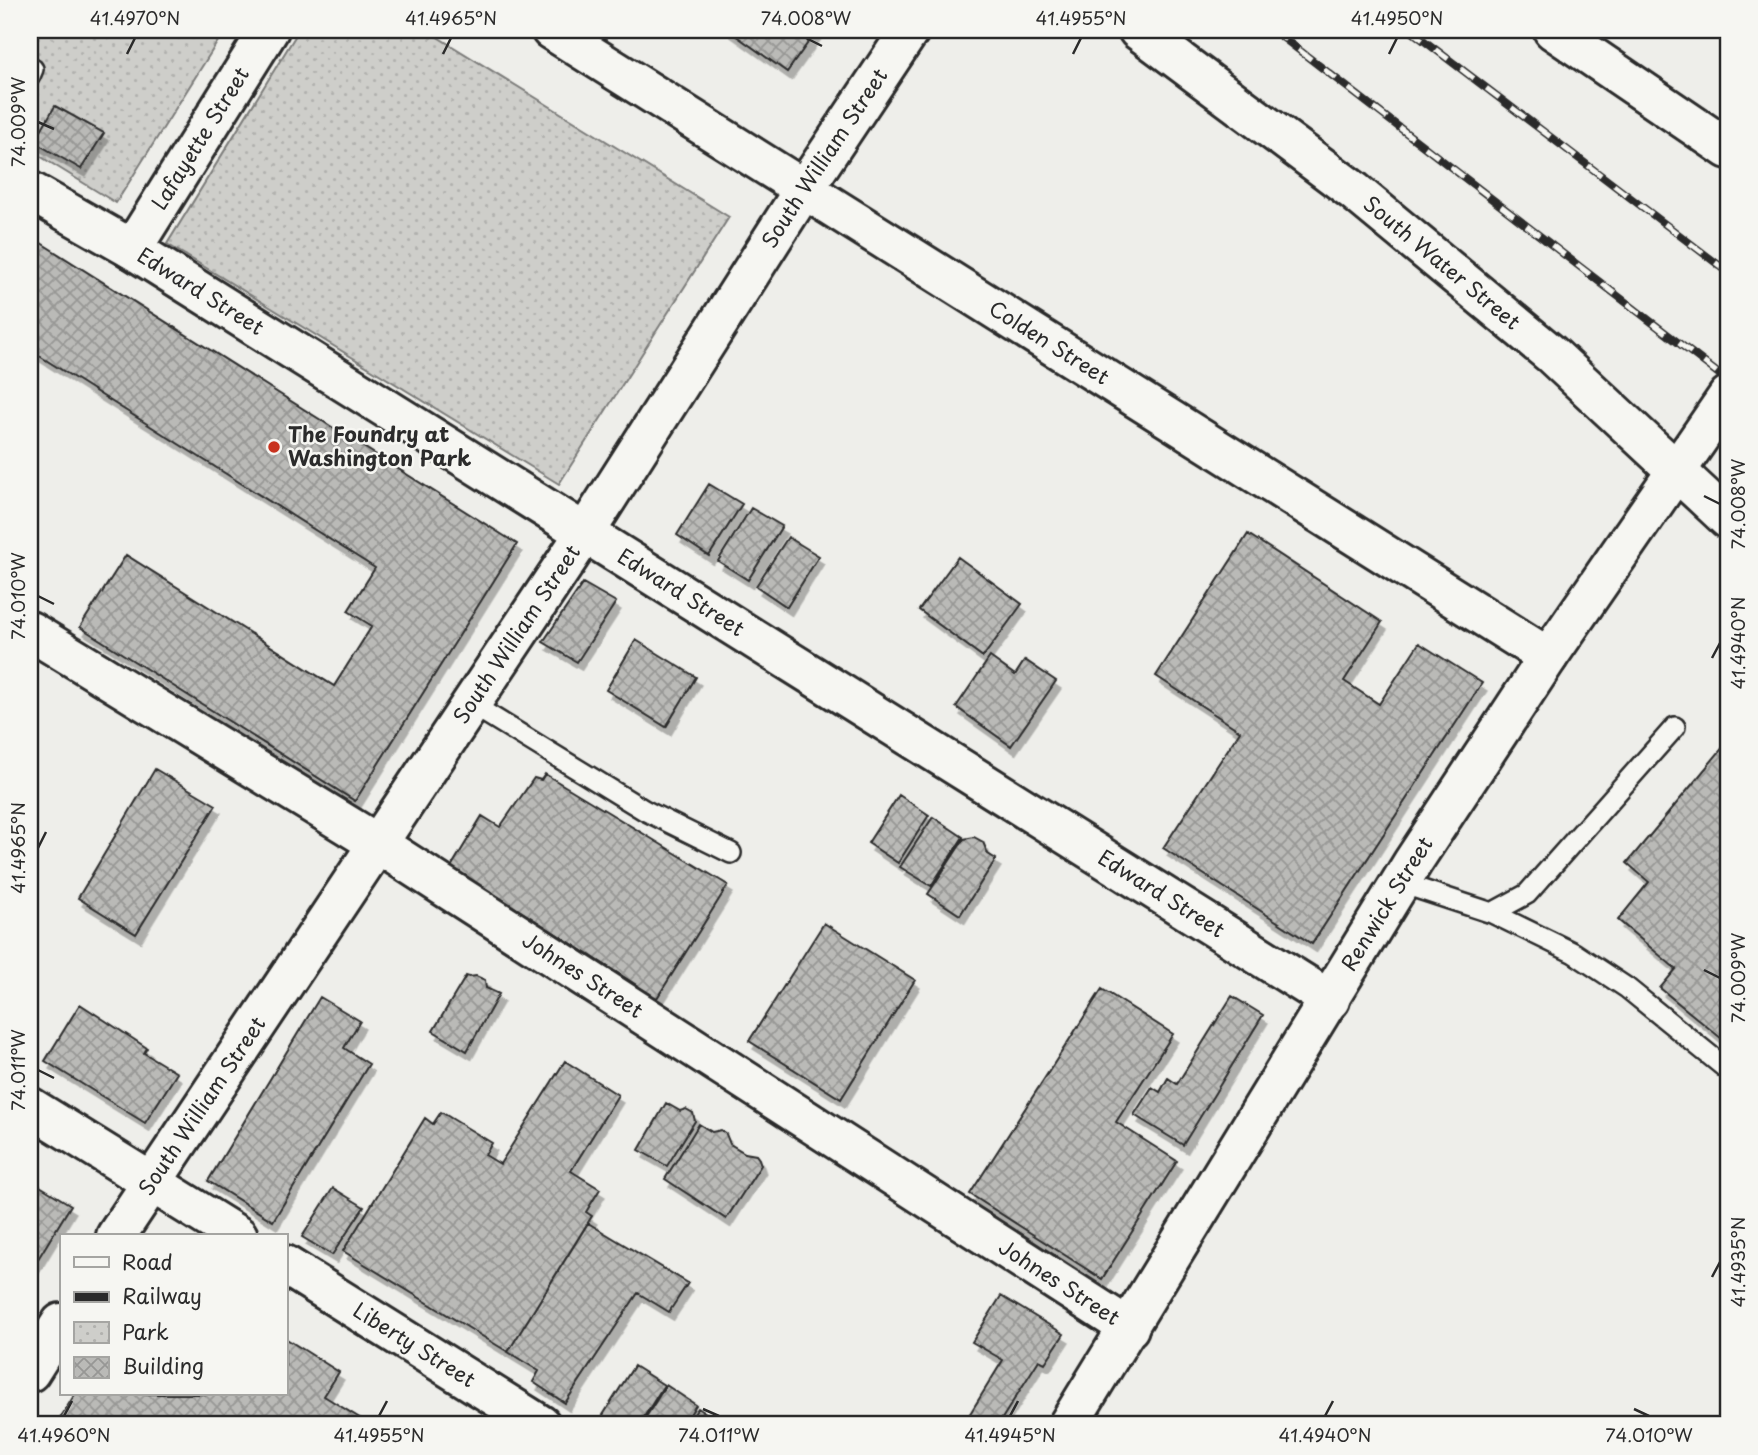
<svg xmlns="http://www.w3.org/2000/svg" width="1758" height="1455" viewBox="0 0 1758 1455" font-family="'Playpen Sans',sans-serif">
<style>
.park{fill:url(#park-dots);stroke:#7c7c7a;stroke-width:2}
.building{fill:url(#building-cross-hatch);stroke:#2b2b2b;stroke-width:2;filter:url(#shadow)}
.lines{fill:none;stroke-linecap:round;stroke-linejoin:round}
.lane-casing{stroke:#2b2b2b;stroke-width:24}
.street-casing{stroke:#2b2b2b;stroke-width:44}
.secondary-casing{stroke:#2b2b2b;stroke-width:44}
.lane{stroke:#f6f6f2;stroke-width:19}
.street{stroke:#f6f6f2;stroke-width:38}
.secondary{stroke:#f6f6f2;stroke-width:38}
.rail-casing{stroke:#2b2b2b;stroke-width:8}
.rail{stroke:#f6f6f2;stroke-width:5;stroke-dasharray:16;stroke-linecap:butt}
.ticks{fill:none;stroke:#2b2b2b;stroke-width:2.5}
.poi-dot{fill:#c8321e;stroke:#f6f6f2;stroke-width:2.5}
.labels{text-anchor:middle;stroke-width:5;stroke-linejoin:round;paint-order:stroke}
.street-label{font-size:21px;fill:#2b2b2b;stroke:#f6f6f2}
.poi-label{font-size:21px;font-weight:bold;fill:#2b2b2b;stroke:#f6f6f2;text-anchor:start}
.neatline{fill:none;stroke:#2b2b2b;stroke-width:2.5}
.ticks-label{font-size:18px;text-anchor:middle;fill:#2b2b2b}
</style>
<defs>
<pattern id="park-dots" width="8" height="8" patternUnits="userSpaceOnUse" patternTransform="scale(1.75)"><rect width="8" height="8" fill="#cececa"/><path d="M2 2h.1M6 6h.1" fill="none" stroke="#b1b1ae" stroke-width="1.8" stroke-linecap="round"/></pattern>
<pattern id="building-cross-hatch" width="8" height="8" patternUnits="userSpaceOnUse" patternTransform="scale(1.75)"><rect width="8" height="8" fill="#babab7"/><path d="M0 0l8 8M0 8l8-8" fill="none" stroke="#979795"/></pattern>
<filter id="shadow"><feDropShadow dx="4.5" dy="8" stdDeviation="0" flood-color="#0004"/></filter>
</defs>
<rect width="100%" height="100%" fill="#eeeeea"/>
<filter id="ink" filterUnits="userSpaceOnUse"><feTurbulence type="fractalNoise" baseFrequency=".0143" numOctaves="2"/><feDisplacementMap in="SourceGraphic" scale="14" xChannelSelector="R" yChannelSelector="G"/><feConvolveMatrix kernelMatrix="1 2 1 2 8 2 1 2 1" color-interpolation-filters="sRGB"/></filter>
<g filter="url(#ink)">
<!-- park -->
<path class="park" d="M30,30h195l-109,173 -86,-53z
M299,30h127l303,187 -170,267 -392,-240z"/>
<!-- building -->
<path class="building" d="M728,30h89l-30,42z
M55,106l49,27 -23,36 -47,-27z
M30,236l487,308 -162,257 -275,-174 46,-72 208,131 38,-60 -24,-15 27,-43 -345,-218z
M709,484l33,20 -33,52 -32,-21z
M751,508l31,18 -34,54 -30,-19z
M1248,534l134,88 -38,59 35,23 40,-61 63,40 -170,261 -149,-96 77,-117 -84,-55z
M788,537l31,19 -32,51 -31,-21z
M958,557l64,47 -39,53 -64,-47z
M583,583l33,19 -39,60 -34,-20z
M636,640l60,37 -30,50 -60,-37z
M990,657l25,18 10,-15 31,21 -45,65 -55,-39z
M1724,746l4,3v295l-68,-56 16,-19 -58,-49 31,-38 -22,-19z
M155,769l61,36 -80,129 -58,-36z
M545,774l183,111 -71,113 -206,-131 31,-51 18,11 34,-49 7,2z
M899,795l30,20 -31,48 -30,-20z
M933,817l30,20 -32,49 -31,-19z
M974,837l9,5 5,12 8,5 -36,56 -32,-21 36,-55z
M824,923l91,57 -74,119 -92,-58z
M466,976l3,1 7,-1 9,4 1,8 13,6 -32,57 -34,-20z
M1102,989l71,45 -57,88 61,39 -75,118 -132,-85z
M1232,996l31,19 -80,130 -49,-30 18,-28 8,5 8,-14 9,6z
M320,997l40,24 -16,27 25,16 -96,157 -65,-40z
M80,1004l67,44 -3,5 33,20 -32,50 -100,-62z
M565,1061l53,34 -47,76 29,18 -14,23 6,4 -84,136 -165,-101 82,-133 8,6 8,-12 51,31 -7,12 15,9z
M666,1103l14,8 6,-2 7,4 2,8 -28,45 -28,-16z
M699,1124l13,8 9,-2 5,4 4,10 15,9 11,2 3,4 2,6 -35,54 -61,-40z
M30,1180l41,25 -41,67z
M333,1188l31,19 -32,48 -30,-18z
M588,1223l100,60 -19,29 -31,-19 -73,110 -32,-21 6,-11 -31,-19z
M1001,1296l63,38 -19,29 -6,-3 -41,65h-35l40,-65 -31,-18z
M285,1338l54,34 -15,24 47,29h-315l19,-31h210z
M634,1366l30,19 -25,40h-38l-3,-2z
M666,1385l30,20 -13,20h-42z
M698,1408l27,17h-38z"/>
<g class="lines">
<!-- lane casing -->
<g class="lane-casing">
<path id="lane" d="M30,76l3,-7
M471,704l173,106 87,43
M1401,883l91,30 35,-19 148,-167
M1492,913l82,40 53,35 101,82"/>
</g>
<!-- street casing -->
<g class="street-casing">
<g id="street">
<path id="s1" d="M551,30l997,627"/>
<path d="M1553,30l175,119"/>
<path id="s2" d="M30,191l102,58 1198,751"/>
<path id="s3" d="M132,249l137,-219"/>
<path id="s4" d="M30,631l348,213 751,484"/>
<path d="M30,1107l208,129"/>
<path id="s5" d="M116,1236l469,-703 219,-344 106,-159"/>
<path id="s6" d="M285,1265l256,160"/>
<path d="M30,1372l31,-49"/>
<path id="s7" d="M1068,1425l345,-563 135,-205 180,-261"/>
</g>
</g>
<!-- secondary casing -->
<g class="secondary-casing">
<g id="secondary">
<path id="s8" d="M1138,30l216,161 197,163 177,165"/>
</g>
</g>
<!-- lane -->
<use href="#lane" class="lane"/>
<!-- street -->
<use href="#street" class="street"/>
<!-- secondary -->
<use href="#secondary" class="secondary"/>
<!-- rail casing -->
<g class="rail-casing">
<path id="rail" d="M1273,30l455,351
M1410,30l318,242"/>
</g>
<!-- rail -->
<use href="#rail" class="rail"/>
</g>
</g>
<!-- ticks -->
<path class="ticks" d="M806,38l16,8M127,54l8,-16M443,54l8,-16M1073,54l8,-16M1389,54l8,-16M38,122l16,7M1704,496l16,8M38,596l16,8M1712,658l8,-15M38,848l8,-16M1704,970l16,8M38,1070l16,8M1712,1277l8,-15M703,1409l16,7M1634,1409l15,7M64,1416l8,-15M379,1416l8,-15M1010,1416l8,-15M1325,1416l8,-15"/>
<!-- markers -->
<circle class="poi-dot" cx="274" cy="447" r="7"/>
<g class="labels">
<!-- street labels -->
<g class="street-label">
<text dy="7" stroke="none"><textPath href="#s3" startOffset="130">Lafayette Street</textPath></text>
<text dy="7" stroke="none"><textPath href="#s5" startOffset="1290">South William Street</textPath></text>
<text dy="7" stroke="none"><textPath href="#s8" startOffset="383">South Water Street</textPath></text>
<text dy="7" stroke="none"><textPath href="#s2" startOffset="198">Edward Street</textPath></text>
<text dy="7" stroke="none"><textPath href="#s1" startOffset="588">Colden Street</textPath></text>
<text dy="7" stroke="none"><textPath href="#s2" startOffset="765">Edward Street</textPath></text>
<text dy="7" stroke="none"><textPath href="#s5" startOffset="723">South William Street</textPath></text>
<text dy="7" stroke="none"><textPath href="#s2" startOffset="1332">Edward Street</textPath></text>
<text dy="7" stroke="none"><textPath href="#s7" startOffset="611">Renwick Street</textPath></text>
<text dy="7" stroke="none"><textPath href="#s4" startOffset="651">Johnes Street</textPath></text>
<text dy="7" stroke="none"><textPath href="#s5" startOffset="156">South William Street</textPath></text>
<text dy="7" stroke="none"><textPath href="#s4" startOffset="1218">Johnes Street</textPath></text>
<text dy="7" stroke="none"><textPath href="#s6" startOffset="152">Liberty Street</textPath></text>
</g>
<!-- poi labels -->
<g class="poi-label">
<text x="288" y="442">The Foundry at<tspan x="288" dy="24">Washington Park</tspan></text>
</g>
</g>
<!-- margin -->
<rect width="1758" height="1455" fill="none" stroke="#f6f6f2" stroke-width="77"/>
<!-- legend -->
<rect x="60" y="1234" width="228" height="161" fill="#f6f6f2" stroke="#a5a5a2" stroke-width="2"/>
<rect x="74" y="1257" width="35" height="10" fill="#f6f6f2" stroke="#a5a5a2" stroke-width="2"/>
<text x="122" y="1270" font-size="21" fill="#2b2b2b">Road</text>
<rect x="74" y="1292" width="35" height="10" fill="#2b2b2b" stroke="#a5a5a2" stroke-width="2"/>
<text x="122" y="1304" font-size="21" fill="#2b2b2b">Railway</text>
<rect x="74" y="1322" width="35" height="21" fill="url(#park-dots)" stroke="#a5a5a2" stroke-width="2"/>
<text x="122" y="1340" font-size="21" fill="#2b2b2b">Park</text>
<rect x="74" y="1357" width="35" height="21" fill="url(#building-cross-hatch)" stroke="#a5a5a2" stroke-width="2"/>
<text x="122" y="1374" font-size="21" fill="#2b2b2b">Building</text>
<rect x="38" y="38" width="1682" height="1378" class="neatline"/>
<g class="ticks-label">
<text x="135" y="25">41.4970°N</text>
<text x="451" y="25">41.4965°N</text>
<text x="806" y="25">74.008°W</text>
<text x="1081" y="25">41.4955°N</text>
<text x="1397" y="25">41.4950°N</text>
<text transform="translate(19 122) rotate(-90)" y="6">74.009°W</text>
<text transform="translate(1739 504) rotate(-90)" y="6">74.008°W</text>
<text transform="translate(19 596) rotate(-90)" y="6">74.010°W</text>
<text transform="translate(1739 643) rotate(-90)" y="6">41.4940°N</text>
<text transform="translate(19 848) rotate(-90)" y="6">41.4965°N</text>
<text transform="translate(1739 978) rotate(-90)" y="6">74.009°W</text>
<text transform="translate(19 1070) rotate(-90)" y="6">74.011°W</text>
<text transform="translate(1739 1262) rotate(-90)" y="6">41.4935°N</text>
<text x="64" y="1442">41.4960°N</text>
<text x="379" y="1442">41.4955°N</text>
<text x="719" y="1442">74.011°W</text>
<text x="1010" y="1442">41.4945°N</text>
<text x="1325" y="1442">41.4940°N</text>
<text x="1649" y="1442">74.010°W</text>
</g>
</svg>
